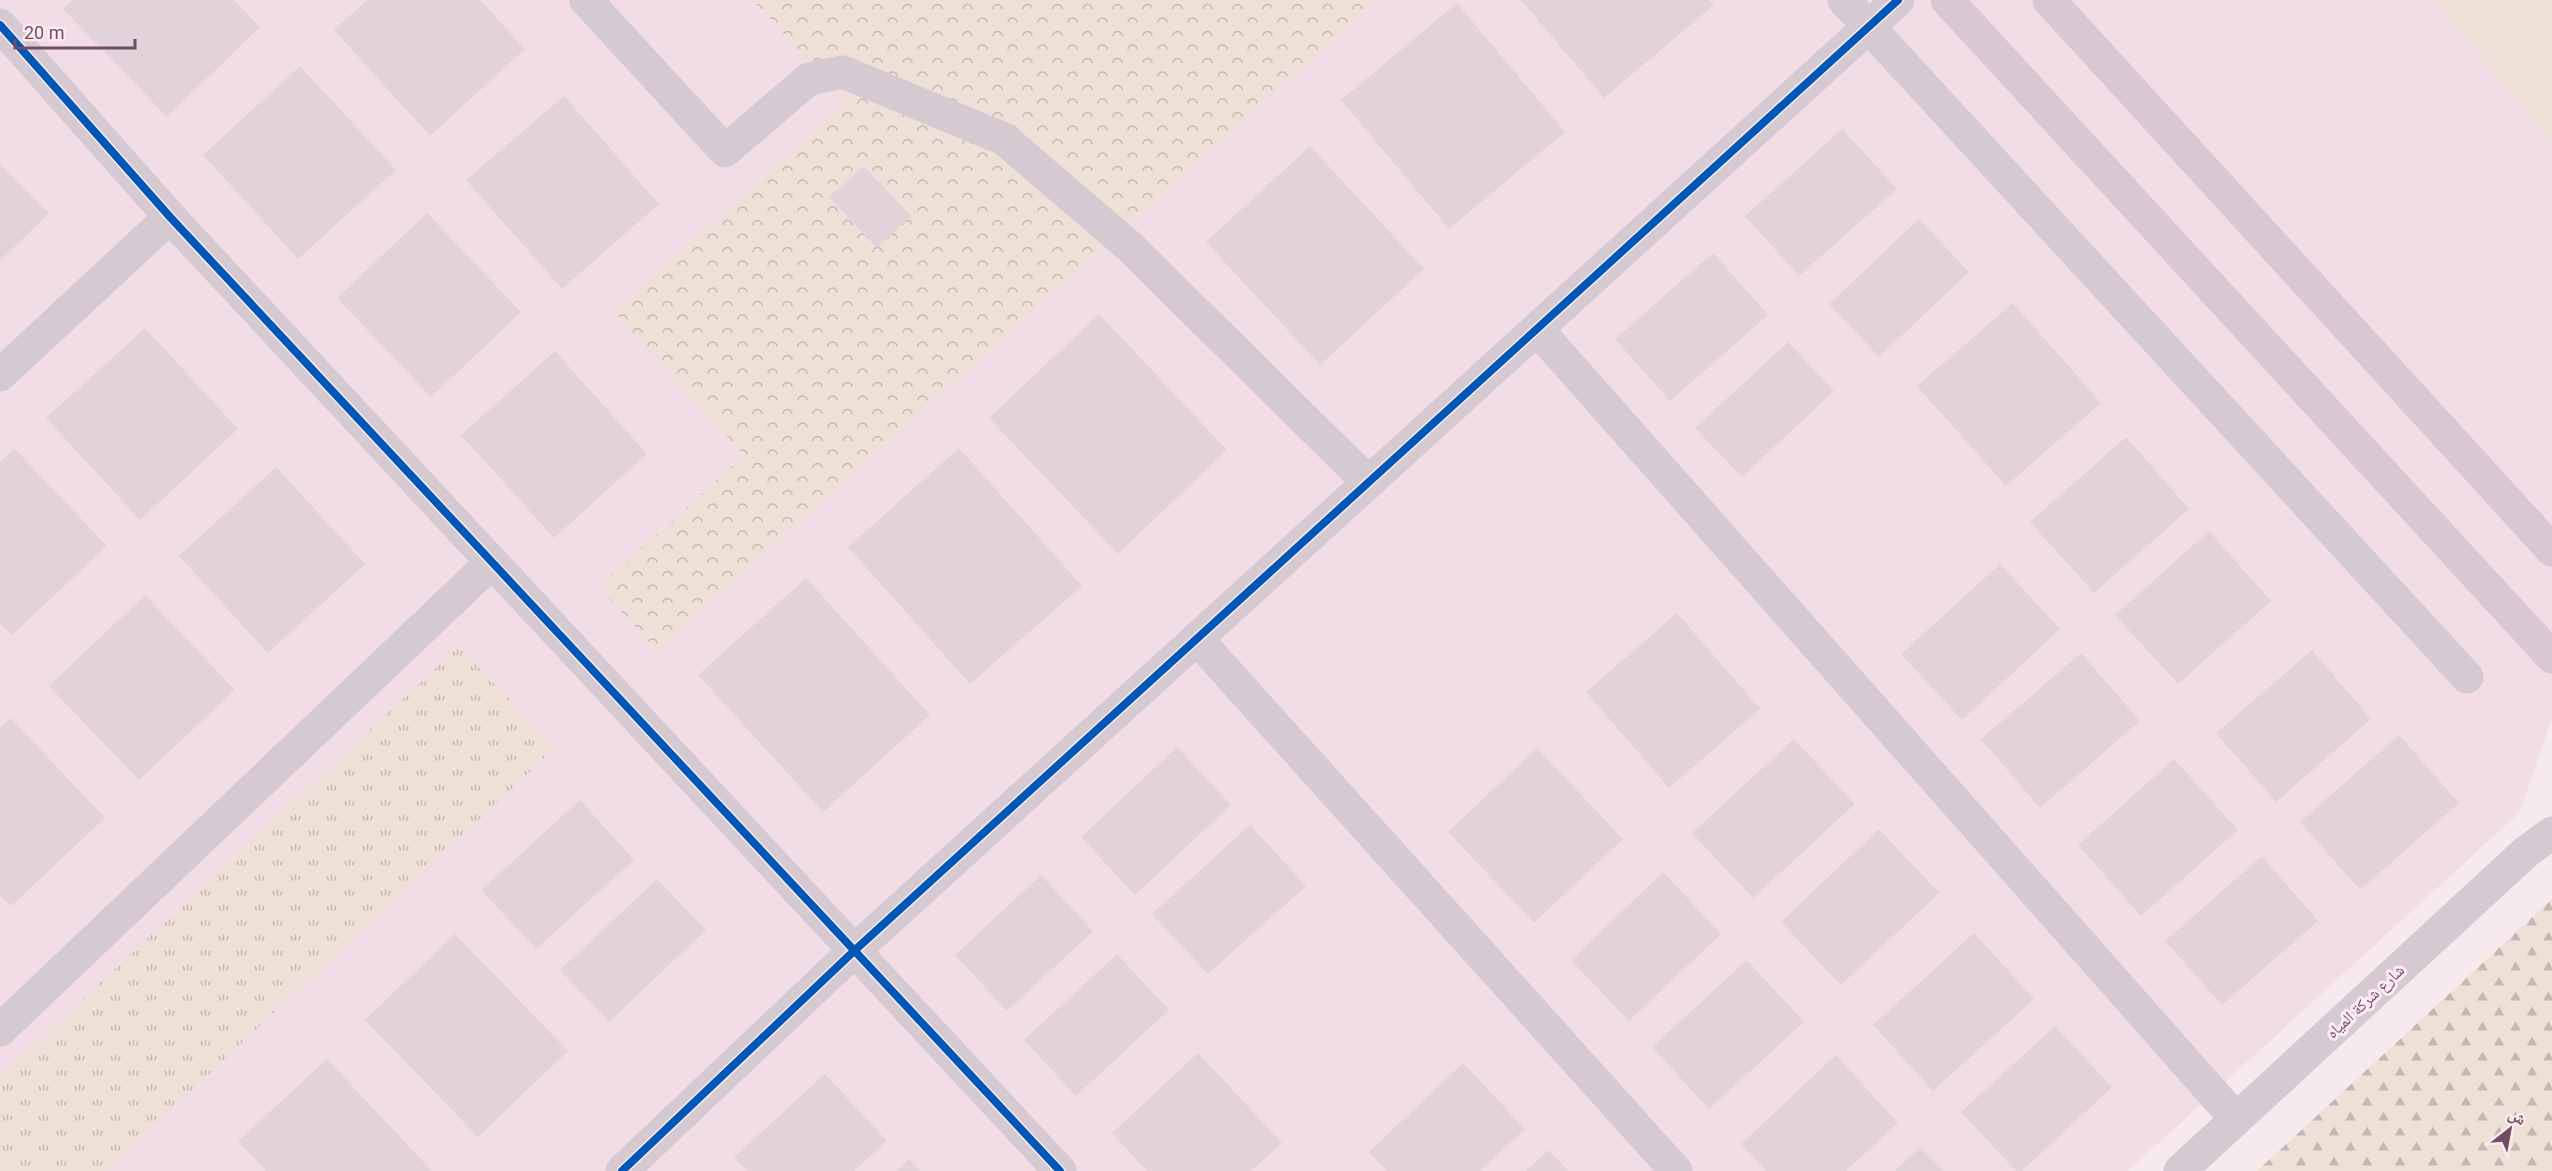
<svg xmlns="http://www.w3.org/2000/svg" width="2552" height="1171" viewBox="0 0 2552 1171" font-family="Roboto,'Noto Naskh Arabic',sans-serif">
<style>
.residential{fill:#f2dde6}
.grass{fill:url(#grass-tufts)}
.forest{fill:url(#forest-firs)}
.park{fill:url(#park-crowns)}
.pitch{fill:#eee0d7}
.building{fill:#e2d2da}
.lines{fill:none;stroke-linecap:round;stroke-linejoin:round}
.minor{stroke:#d6cad2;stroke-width:33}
.major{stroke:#d9c8d1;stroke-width:33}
.cycleway-casing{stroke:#feebf2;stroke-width:11}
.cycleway{stroke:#0057b8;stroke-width:8}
.labels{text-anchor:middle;stroke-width:6;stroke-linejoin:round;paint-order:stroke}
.street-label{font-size:16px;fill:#724c65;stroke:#feebf2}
</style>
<defs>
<pattern id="grass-tufts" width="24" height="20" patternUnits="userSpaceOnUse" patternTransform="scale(1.5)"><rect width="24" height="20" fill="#eee0d7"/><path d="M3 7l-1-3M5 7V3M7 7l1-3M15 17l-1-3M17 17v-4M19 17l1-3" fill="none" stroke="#c5b8b2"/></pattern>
<pattern id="forest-firs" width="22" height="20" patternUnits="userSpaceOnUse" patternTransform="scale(1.5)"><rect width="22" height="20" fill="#eee0d7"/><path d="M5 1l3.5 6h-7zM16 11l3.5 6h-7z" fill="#c5b8b2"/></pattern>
<pattern id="park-crowns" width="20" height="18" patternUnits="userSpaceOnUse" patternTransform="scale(1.5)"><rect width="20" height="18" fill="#eee0d7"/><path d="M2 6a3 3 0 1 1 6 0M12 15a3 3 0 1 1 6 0" fill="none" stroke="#c5b8b2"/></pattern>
</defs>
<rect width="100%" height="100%" fill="#f6eaef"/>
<!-- residential -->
<path class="residential" d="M0,0h2552v718l-32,94 -392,359h-2128z"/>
<!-- grass -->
<path class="grass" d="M459,646l96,102 -449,423h-106v-94z"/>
<!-- forest -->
<path class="forest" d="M2552,899v272h-295z"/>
<!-- park -->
<path class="park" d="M753,0h624l-720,651 -58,-64 145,-132 -130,-143 232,-209z"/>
<!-- pitch -->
<path class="pitch" d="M2433,0h119v141z"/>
<!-- building -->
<path class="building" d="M73,0h161l26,27 -93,90 -104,-108z
M367,0h113l45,49 -95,87 -96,-106z
M1521,0h188l5,5 -110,93z
M1457,3l108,129 -116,97 -108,-129z
M300,66l96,104 -98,89 -95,-104z
M564,96l95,108 -97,85 -96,-109z
M1842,129l55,60 -98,87 -54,-60z
M1310,146l114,123 -104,96 -114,-123z
M0,164l49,49 -49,48z
M864,166l47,50 -34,32 -48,-51z
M427,213l94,99 -90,85 -94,-99z
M1919,219l50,53 -90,85 -50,-53z
M1713,253l55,62 -98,86 -55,-62z
M2013,303l88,100 -95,83 -89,-100z
M1099,314l128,136 -109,104 -129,-136z
M145,328l93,101 -98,91 -94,-102z
M1788,342l46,49 -92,86 -47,-49z
M555,351l92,103 -93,84 -93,-103z
M2126,437l63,72 -95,84 -64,-71z
M14,448l93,98 -95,89 -12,-12v-161z
M959,448l123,138 -112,98 -122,-137z
M276,467l89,97 -97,89 -89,-97z
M2209,531l62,70 -93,83 -63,-69z
M2000,564l60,65 -98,91 -61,-66z
M806,578l124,137 -107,97 -125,-137z
M145,595l90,95 -96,90 -90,-94z
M1677,613l83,96 -91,79 -83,-96z
M2312,650l59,69 -95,83 -60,-69z
M2081,653l59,68 -100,87 -59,-69z
M11,718l94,100 -94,88 -11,-11v-167z
M2399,735l60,68 -99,87 -60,-68z
M1794,739l61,65 -102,94 -61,-65z
M1177,747l54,58 -96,90 -54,-58z
M1537,748l86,91 -89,84 -86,-91z
M2174,759l64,71 -97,86 -63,-71z
M580,800l54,60 -98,89 -55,-59z
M1250,825l56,61 -98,88 -56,-60z
M1879,829l60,64 -98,92 -60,-63z
M2262,856l56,65 -96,84 -57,-64z
M1663,872l58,62 -92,87 -58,-61z
M1041,875l52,56 -86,80 -52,-56z
M657,879l49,51 -97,92 -49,-52z
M1974,933l60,66 -101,92 -60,-66z
M455,934l113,117 -90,86 -113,-117z
M1117,954l52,56 -93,86 -52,-56z
M1747,960l57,62 -95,87 -57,-62z
M2055,1026l57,61 -90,84h-6l-55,-59z
M1198,1053l84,90 -31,28h-104l-35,-38z
M1836,1055l62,68 -52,48h-80l-25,-27z
M327,1059l105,112h-166l-28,-30z
M1463,1063l62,66 -45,42h-93l-18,-19z
M825,1074l62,67 -33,30h-107l-13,-14z
M1920,1147l24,24h-49z
M1549,1150l19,21h-42z
M909,1159l11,12h-23z"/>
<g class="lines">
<!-- minor -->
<path class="minor" d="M586,0l139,151 84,-72 34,-7 161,67 125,107 239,236
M1844,0l623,677
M0,25l170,192 890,954
M1537,329l699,790
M0,375l170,-158
M1197,639l479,532
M0,1030l492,-468
M622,1171l232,-220 1044,-951
M2180,1171l346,-319 26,-19"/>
<!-- major -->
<path class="major" d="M1947,0l605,657
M2049,0l503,550"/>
<!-- cycleway casing -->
<g class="cycleway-casing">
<path id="cycleway" d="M0,25l170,192 890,954
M622,1171l232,-220 1044,-951"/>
</g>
<!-- cycleway -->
<use href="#cycleway" class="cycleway"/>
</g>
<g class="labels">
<!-- street labels -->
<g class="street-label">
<text transform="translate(2365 1001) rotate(-43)" y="6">شارع شركة المياه</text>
</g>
</g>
<!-- north arrow -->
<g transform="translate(2510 1129) rotate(31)" stroke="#feebf2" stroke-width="4.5" paint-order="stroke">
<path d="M0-4.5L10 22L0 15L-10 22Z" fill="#724c65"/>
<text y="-9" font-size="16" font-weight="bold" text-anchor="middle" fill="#724c65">ش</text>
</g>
<!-- scale -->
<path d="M15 39v9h120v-9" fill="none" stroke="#724c65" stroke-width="3"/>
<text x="24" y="39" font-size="18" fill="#724c65" stroke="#feebf2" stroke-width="4.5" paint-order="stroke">20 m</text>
</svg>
